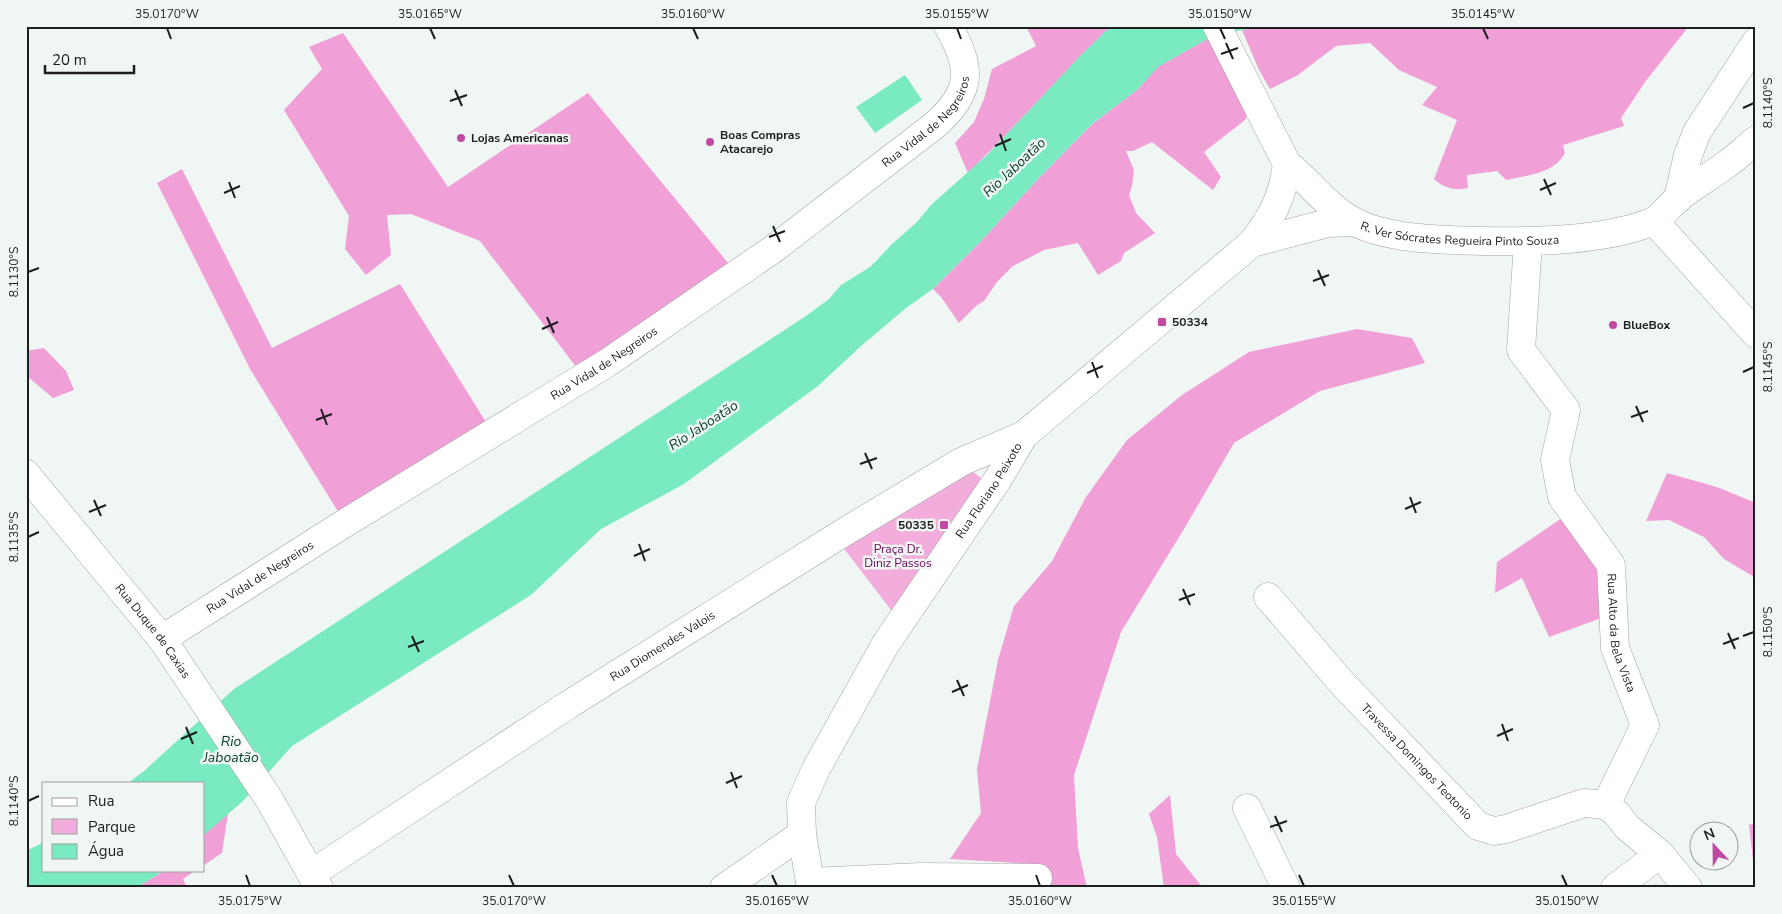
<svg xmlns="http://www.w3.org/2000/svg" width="1782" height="914" viewBox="0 0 1782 914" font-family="'Nunito Sans',sans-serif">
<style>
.green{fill:#f2addc}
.forest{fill:#f09fd7}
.water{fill:#7aebc1}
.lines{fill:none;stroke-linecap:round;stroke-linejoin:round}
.minor-casing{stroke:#a0a5a3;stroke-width:29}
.minor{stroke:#fff;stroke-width:28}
.ticks{fill:none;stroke:#1c1f1e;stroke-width:2}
.poi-dot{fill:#c04aa2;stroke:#f0f6f3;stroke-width:2}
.labels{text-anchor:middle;stroke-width:5;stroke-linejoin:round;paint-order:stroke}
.street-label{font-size:12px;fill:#1c1f1e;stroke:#f0f6f3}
.poi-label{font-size:12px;font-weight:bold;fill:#1c1f1e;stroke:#f0f6f3;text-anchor:start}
.park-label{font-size:12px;fill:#6a0756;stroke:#f0f6f3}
.water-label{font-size:14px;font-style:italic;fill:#083c2c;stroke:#f0f6f3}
.neatline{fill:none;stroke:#1c1f1e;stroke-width:2}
.ticks-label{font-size:12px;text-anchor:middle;fill:#1c1f1e}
</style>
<rect width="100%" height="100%" fill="#f0f6f3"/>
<!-- green -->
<path class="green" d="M965,465l17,14 -74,122 -17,9 -49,-64z"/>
<!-- forest -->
<path class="forest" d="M1026,26h85c-49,48 -94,99 -143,147l-13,-30 19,-21 10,-23 8,-30 44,-23z
M1267,26h422l-44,56 -24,36 3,8 -61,19 2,8c-11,21 -38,22 -59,27l-9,-9 -30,4 1,13c-12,3 -25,0 -34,-9l23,-59 -35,-15 15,-18 -38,-17 -29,-27 -34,3 -38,29 -28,14 -11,-19 -17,-40z
M343,33l105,154 140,-94 145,176 -153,103 -100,-131 -69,-27 -24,1 4,40 -25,20 -21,-26 4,-33 -65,-106 38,-41 -13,-22z
M1209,38l39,75 -3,7 -41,32 17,25 -8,13 -61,-48 -19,9h-7l8,19 -2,16 -3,9 7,18 19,20 -31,20 -3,8 -23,14 -20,-32 -34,7 -31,16 -16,16 -13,19 -8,5 -17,17 -18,-26 -8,-8 48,-48 57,-62 54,-55 45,-34 20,-23z
M182,169l90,179 128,-64 89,143 -147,91 -92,-149 -93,-186z
M1357,329l55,9 13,25 -105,28 -86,52 -47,81 -66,108 -47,143 4,73 9,40h-46l-8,-24 -83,-5 31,-46 -4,-44 21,-109 16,-54 38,-45 34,-64 41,-57 55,-45 67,-43z
M44,348l22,23 8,19 -21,8 -25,-21 -2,-6v-20z
M1667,473l50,14 39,16v75l-32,-19 -20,-22 -35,-17 -23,1z
M1565,516l36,52 6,48 -58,21 -27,-59 -27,15 2,-31z
M1170,795l6,59 27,34h-39l-7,-51 -8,-23z
M228,813l-6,40 -18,12v-30z
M1749,824l7,1 -1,54z
M165,870h31l-13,9 4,9h-51z"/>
<!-- water -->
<path class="water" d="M1111,26h156l-25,4 -33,8 -51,29 -21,23 -45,34 -54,55 -57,62 -48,48 -27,19 -45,38 -43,40 -134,98 -83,45 -70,66 -239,151 -49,55 -39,34v-52h-76l16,-12 90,-82 572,-373 23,-17 12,-14 29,-18 9,-9 12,-13 26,-23 14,-17 56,-50 93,-99z
M905,75l17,25 -47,33 -19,-26z
M44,842v28h121l-29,18h-110v-37z"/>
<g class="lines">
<!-- minor casing -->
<g class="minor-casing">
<g id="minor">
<path id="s1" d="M1217,26l70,138c23,18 40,43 66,57 34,19 92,19 130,20 53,1 119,0 169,-19 9,-4 17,-16 25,-23 16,-13 34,-23 50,-35 10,-7 19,-16 29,-24"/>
<path d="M1678,199l10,-44 9,-23 59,-90"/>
<path d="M1654,221l102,113"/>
<path id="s2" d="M1528,242l-7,108 45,60 -11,50 7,37 49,68 4,83 30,77 -39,80"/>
<path d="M1252,243l76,-20 26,-1"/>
<path id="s3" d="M26,474l136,165 107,160 50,89"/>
<path id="s4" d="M1268,597l74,86 136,143 16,5 12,-2 78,-26 22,2 11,9 10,13 33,27 28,34"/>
<path id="s5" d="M162,639l180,-114 265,-162 165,-113 163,-125c37,-33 38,-56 13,-99"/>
<path d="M1247,808l39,80"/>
<path id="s6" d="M311,874l257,-169 278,-174 115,-69 63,-27"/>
<path d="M810,882l111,-5 117,1"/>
<path d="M724,888l78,-54"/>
<path id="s7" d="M811,888l-9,-54 -1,-31 15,-34 69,-124 113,-166 26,-44 228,-192c20,-25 31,-47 35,-79"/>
<path d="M1615,888l45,-34"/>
</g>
</g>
<!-- minor -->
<use href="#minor" class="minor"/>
</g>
<!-- ticks -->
<path class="ticks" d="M167,28l4,11M430,28l5,11M693,28l5,11M957,28l4,11M1220,28l5,11M1483,28l5,11M1226,43l7,16M1221,54l17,-6M455,90l7,16M450,101l17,-6M1743,108l11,-5M1000,134l6,17M995,146l16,-7M1544,179l7,16M229,182l6,16M1540,190l16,-7M224,193l16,-7M773,226l7,16M769,237l16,-6M1318,270l7,16M28,272l11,-4M1313,281l16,-6M547,317l7,16M542,329l16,-7M1092,362l6,16M1743,372l11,-5M1087,373l16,-7M1636,406l7,16M321,409l6,16M1631,417l17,-6M316,420l16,-6M865,453l7,16M860,464l17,-6M1410,497l6,16M94,500l7,16M1405,509l16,-7M89,512l17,-7M28,537l11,-5M639,544l6,17M634,556l16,-7M1183,589l7,16M1179,600l16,-6M1728,633l7,16M412,636l7,16M1743,636l11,-4M1723,644l16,-6M408,647l16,-6M957,680l7,16M952,692l16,-7M1502,724l6,17M186,727l7,17M1497,736l16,-7M181,739l16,-7M731,772l6,16M726,783l16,-7M28,801l11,-5M1275,816l7,16M1270,827l17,-6M246,875l4,11M509,875l5,11M772,875l5,11M1036,875l4,11M1299,875l5,11M1562,875l5,11"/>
<!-- markers -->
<g class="poi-dot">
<circle cx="461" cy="138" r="5"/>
<circle cx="710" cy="142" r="5"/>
<rect x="1157" y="317" width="10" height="10" rx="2.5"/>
<circle cx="1613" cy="325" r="5"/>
<rect x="939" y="520" width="10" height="10" rx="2.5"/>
</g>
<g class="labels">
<!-- street labels -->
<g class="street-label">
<text dy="4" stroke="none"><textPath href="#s5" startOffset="926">Rua Vidal de Negreiros</textPath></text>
<text dy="4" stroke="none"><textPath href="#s1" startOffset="351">R. Ver Sócrates Regueira Pinto Souza</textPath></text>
<text dy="4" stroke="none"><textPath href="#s5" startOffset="521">Rua Vidal de Negreiros</textPath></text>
<text dy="4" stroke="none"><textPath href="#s7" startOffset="451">Rua Floriano Peixoto</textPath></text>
<text dy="4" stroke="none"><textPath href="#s5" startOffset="116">Rua Vidal de Negreiros</textPath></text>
<text dy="4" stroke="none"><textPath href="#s3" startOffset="202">Rua Duque de Caxias</textPath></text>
<text dy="4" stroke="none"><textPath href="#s2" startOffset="425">Rua Alto da Bela Vista</textPath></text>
<text dy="4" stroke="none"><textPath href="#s6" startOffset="419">Rua Diomendes Valois</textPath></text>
<text dy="4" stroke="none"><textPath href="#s4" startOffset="222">Travessa Domingos Teotonio</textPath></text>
</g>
<!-- poi labels -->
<g class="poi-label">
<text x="720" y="139">Boas Compras<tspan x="720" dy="14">Atacarejo</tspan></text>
<text x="471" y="142">Lojas Americanas</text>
<text x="1172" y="326">50334</text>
<text x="1623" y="329">BlueBox</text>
<text x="934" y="529" text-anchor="end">50335</text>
</g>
<!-- park labels -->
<g class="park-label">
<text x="898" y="553">Praça Dr.<tspan x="898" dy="14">Diniz Passos</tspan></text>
</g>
<!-- water labels -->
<g class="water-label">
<text transform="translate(1014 167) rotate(-43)" y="5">Rio Jaboatão</text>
<text transform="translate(703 425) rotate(-33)" y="5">Rio Jaboatão</text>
<text x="231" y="746">Rio<tspan x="231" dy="16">Jaboatão</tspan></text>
</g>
</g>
<!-- border -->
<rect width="1782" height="914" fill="none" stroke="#f0f6f3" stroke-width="55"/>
<!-- legend -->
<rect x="42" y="782" width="162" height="90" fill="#f0f6f3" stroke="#9ba09e"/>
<rect x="52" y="798" width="25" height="8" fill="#ffffff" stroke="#9ba09e"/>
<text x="88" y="806" font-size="15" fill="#1c1f1e">Rua</text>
<rect x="52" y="819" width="25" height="15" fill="#f2addc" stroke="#9ba09e"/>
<text x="88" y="832" font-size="15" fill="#1c1f1e">Parque</text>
<rect x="52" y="844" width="25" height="15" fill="#7aebc1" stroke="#9ba09e"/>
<text x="88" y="856" font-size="15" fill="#1c1f1e">Água</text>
<!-- north arrow -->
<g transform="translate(1714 846) rotate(338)"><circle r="24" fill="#f0f6f3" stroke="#9ba09e"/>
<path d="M0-4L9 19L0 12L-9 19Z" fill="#c04aa2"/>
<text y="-8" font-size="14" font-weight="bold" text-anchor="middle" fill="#1c1f1e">N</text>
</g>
<!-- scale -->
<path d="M45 65v8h89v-8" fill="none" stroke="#1c1f1e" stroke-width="2.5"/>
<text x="52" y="65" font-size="15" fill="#1c1f1e" stroke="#f0f6f3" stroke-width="4" paint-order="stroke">20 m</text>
<rect x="28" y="28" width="1726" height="858" class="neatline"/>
<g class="ticks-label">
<text x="167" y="18">35.0170°W</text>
<text x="430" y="18">35.0165°W</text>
<text x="693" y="18">35.0160°W</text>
<text x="957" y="18">35.0155°W</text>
<text x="1220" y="18">35.0150°W</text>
<text x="1483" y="18">35.0145°W</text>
<text transform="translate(1768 103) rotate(-90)" y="4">8.1140°S</text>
<text transform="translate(14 272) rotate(-90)" y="4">8.1130°S</text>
<text transform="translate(1768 367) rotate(-90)" y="4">8.1145°S</text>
<text transform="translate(14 537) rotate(-90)" y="4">8.1135°S</text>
<text transform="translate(1768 632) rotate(-90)" y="4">8.1150°S</text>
<text transform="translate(14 801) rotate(-90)" y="4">8.1140°S</text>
<text x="250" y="905">35.0175°W</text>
<text x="514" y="905">35.0170°W</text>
<text x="777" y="905">35.0165°W</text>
<text x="1040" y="905">35.0160°W</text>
<text x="1304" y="905">35.0155°W</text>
<text x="1567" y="905">35.0150°W</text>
</g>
</svg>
